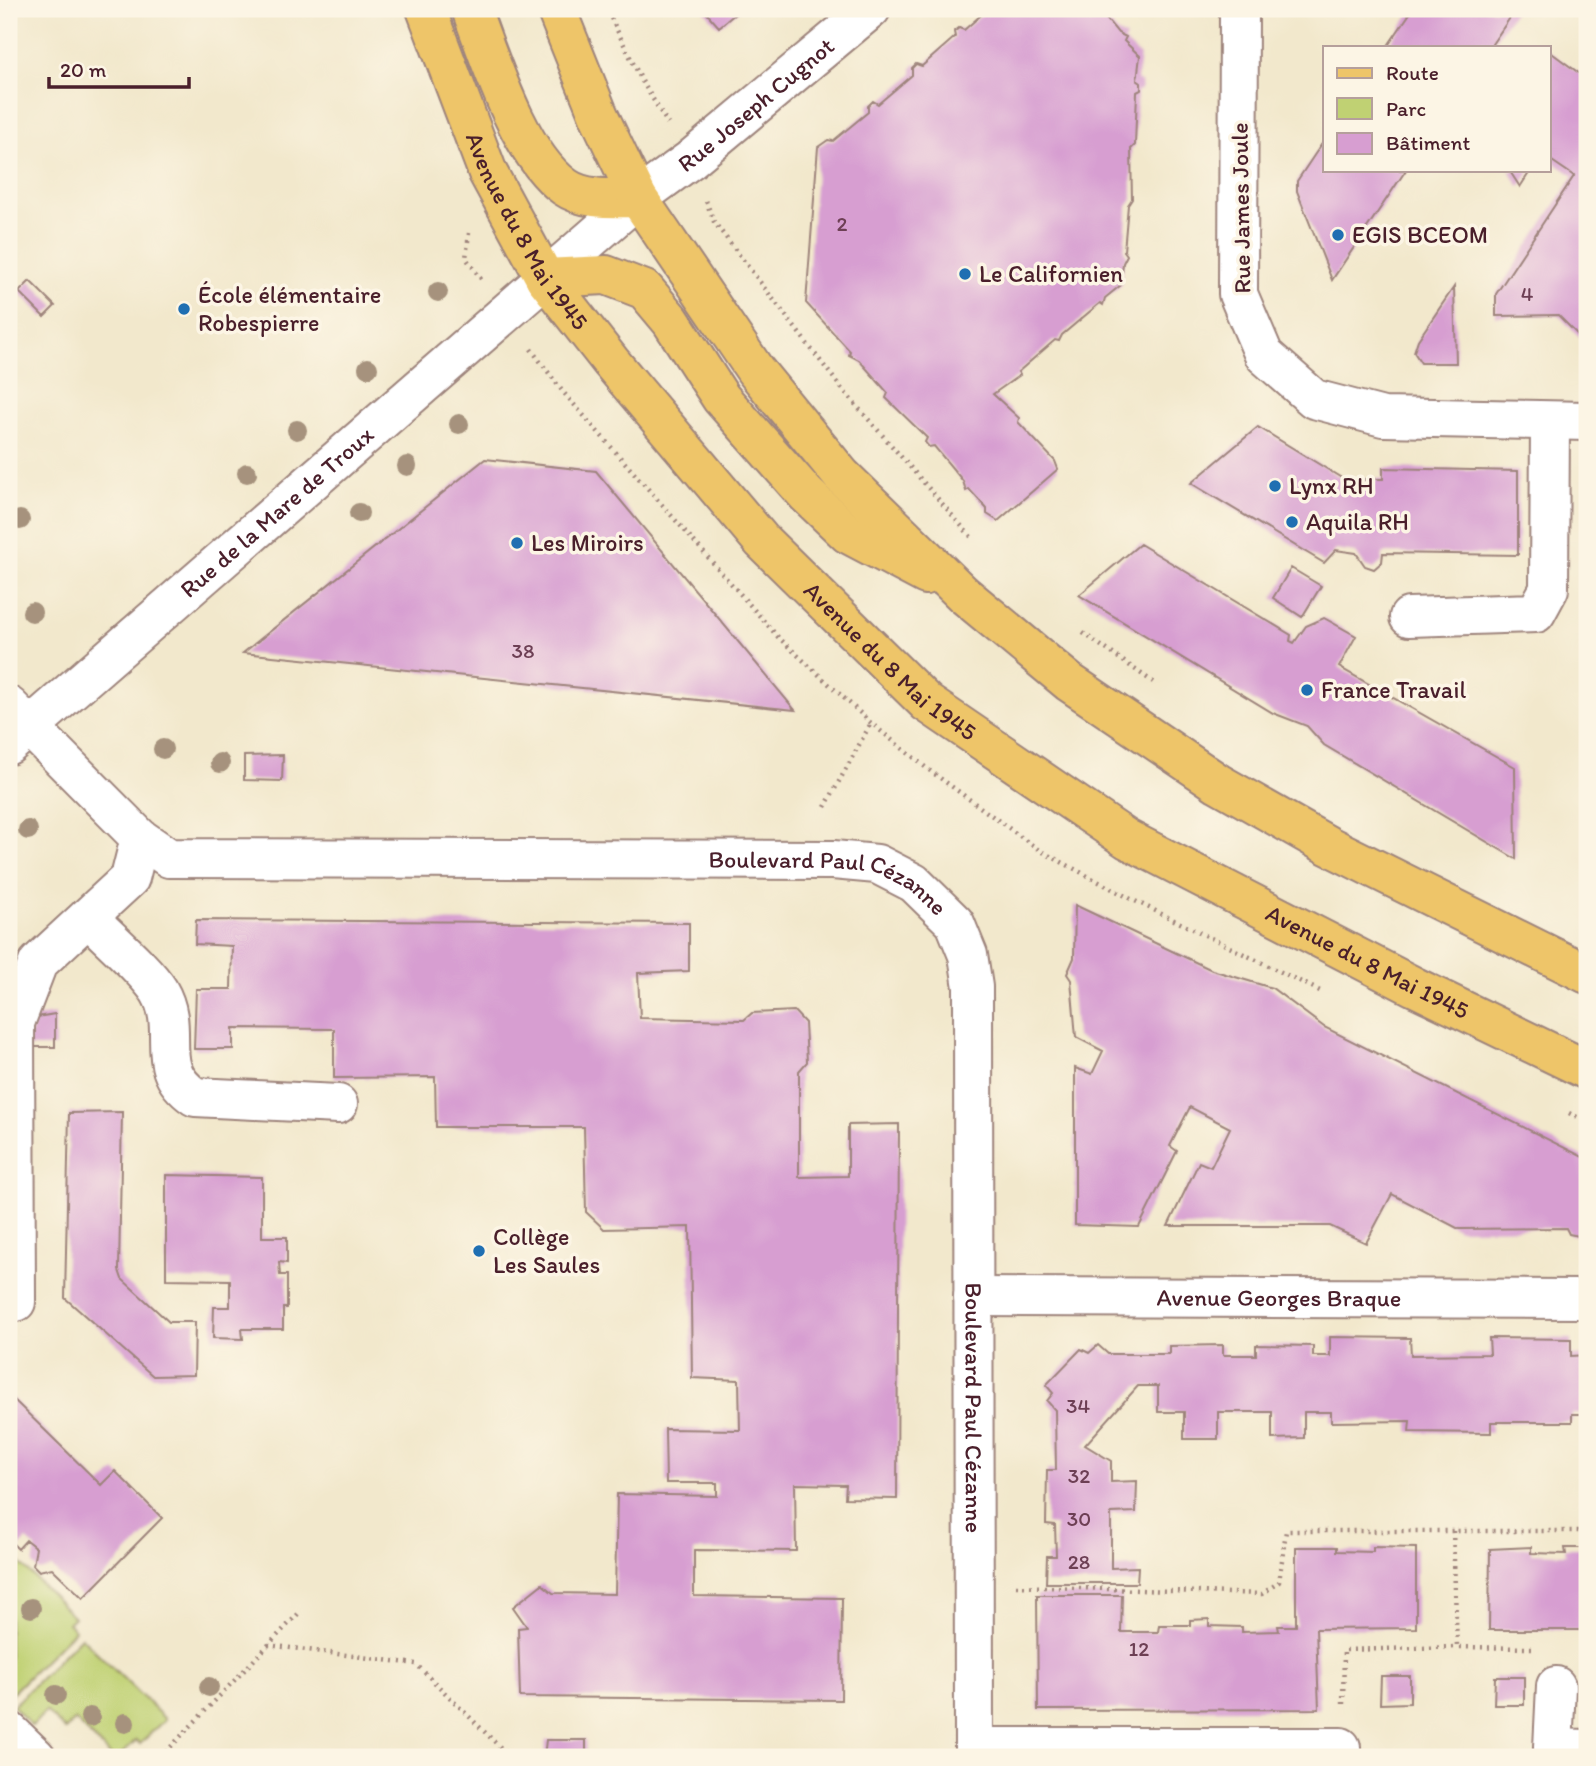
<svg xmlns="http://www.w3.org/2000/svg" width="1596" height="1766" viewBox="0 0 1596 1766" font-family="Itim,sans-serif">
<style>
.green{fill:#c0d173;stroke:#85784f;stroke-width:2}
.building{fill:#d79ed1}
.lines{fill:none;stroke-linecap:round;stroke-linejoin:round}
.minor-casing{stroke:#9e847c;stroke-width:42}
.major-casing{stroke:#9e847c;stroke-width:42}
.path{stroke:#9e847c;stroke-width:4.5;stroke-dasharray:2 5;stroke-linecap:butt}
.minor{stroke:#fff;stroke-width:38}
.major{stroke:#eec569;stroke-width:38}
.tree{fill:#a6927d}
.poi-dot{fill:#1f6fb2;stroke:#fcf5e5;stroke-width:2.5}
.labels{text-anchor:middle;stroke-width:7;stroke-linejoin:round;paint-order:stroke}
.number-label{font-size:21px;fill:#6d3f54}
.street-label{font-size:24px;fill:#4a1f2b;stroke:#fcf5e5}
.poi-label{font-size:24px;fill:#4a1f2b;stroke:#fcf5e5;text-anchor:start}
</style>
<rect width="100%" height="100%" fill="#fcf5e5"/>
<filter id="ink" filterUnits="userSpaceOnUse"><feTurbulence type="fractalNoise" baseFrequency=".0143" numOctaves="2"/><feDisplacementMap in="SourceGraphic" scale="14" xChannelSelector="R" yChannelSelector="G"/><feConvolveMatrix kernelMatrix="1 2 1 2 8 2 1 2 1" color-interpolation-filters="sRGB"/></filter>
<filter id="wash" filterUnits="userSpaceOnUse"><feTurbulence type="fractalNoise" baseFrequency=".00686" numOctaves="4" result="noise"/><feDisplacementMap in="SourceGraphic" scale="28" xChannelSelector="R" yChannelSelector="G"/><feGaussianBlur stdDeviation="1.57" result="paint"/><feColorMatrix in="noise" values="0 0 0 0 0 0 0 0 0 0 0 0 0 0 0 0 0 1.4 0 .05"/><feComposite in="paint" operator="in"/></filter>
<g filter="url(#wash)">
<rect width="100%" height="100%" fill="#f2e8cc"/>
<!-- green -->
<path class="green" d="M9,1552l65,65 -6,6 7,7 -66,66z
M81,1637l84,82 -25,25 -4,-4 -17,17h-7l-37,-37 -10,10 -19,-19 -14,15 -19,-20z"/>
<g id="blocks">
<!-- building -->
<path class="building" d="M703,9h38l-22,18z
M988,9h125l-9,7 14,17 8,4 -2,4 16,15 -3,24 4,3v7l-4,2 -2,53 -4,4 1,50 -4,6 -4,46 3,4 -4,8 -2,22 -16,13 -2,7 -3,-2 -38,32 -3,6 -4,-1 -37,32 2,3 -27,19 26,24 -1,4 37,39 3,8 -60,52 -11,-7v-5l-18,-20 -3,2 -3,-10 -29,-35 -5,1 -4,-5 2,-4 -41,-40 2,-5 -29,-33 -10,-5 1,-4 -44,-48 12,-156 10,-7 5,1 35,-29v-6l5,-5 5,3 34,-29v-7l4,-4 6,2 33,-29 -1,-5 5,-4 5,2z
M1413,9h103l-26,38h-103z
M1549,51l38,28v265l-29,-29 -62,1v-22l78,-118 -25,-17z
M1325,139v31h81l-74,110 -35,-89v-10z
M1509,170h22l-11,17z
M30,281l25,25 -11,11 -25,-25z
M1454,287l2,76h-35l-7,-11 4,-12z
M1258,427l100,61 7,-9h18v-11l135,3v84l-135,-2 -1,9 -8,7 -9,-3 -9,-13 -20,-3 -12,13 -133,-80z
M485,459l111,12 199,239 -552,-57z
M1140,544l151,91 -1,6 4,2 12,-17 18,-8 32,18 -17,31 176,100 1,92 -192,-114 -17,-19 -34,-13 -194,-118z
M1291,568l30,18 -19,31 -29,-19z
M283,755l-1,26 -38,-1v-24z
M1075,905l137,65 60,18 52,39 263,132v73l-3,5 -15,-3 -3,-6 -107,1 -67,-35 -26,49 -36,-17h-162l31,-64 12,5 19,-39 -40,-21 -20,39 7,5 -38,76 -64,-2v-157l17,6 11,-23 -27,-14 -5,-57 -4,-6 7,-16z
M196,920l493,3v48l-51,2 2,45 104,2 8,-7 42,-2 11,12 2,39 -8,9v106l49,-1v-51l51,-1 -2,375 -52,-1 1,-13 -51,-1 1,67 -102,-1v46l148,2 -1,102 -321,-3 -2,-69 9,-1 -14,-20 29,-23 11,9 62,1 2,-100 100,2v-13h-51l-1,-54 75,1 -1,-50 -47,-2 -2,-151 -86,2 -18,-17 -2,-85h-148l-1,-50 -101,1v-49l-101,-1v21h-39l2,-60h35l1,-43 -37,-2z
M55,1014v33h-29l11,-30z
M122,1112l-3,158 3,9 47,43h26l-1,53 -41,1 -88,-78 4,-185z
M166,1175l96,2v60h25v26l-8,-1 1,13h7v33h-4v21h-41l1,10 -30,-1 1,-31h16v-27l-64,-1z
M1330,1337l80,1 1,17 79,-1 -1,-16 82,1v17l16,-1v59h-15v8h-81v11l-82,-1 1,-11 -79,1v-10h-27v26l-32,1v-27h-54v27h-34v-27h-26v-26h-20l-53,59 26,16v21l26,-1 -1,31 -25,1v55l27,-1 -1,16h-91l1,-27h9l-1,-31 -9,-1 1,-54h9l-1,-60 -8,-9 6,-8 -7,-8 35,-36 8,4 9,-8 10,9h61v-8l54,-1v10h33v-10l57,1v10h17z
M9,1395l92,90 14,-14 47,47 -79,80 -31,-30 -13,3 -6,-6 3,-17 -10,-8 -8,9 -9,-9z
M1296,1547h41v4l36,1v-5l43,1v80l-100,1 3,80 -281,1 -1,-115h85l-1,37h37l1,-7h31v-5l19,-1v7l33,1v5l37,-1 -1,-5h18z
M1531,1547v6l35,1 -1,-6h22v82h-98l1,-81z
M1381,1676h29v27l-30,1z
M1495,1677h29v28h-30z
M546,1740h40v17h-42z"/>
</g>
</g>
<g filter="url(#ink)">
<use href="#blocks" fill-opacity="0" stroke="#9e847c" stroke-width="2"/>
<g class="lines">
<!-- minor casing -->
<g class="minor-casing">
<g id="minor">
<path d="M1239,9l-1,285 26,61 50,44 69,18 204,4"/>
<path d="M1409,617l127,-4 13,-24 1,-168"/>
<path id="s1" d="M9,706l131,132 29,20 664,2 44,4 37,19 41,40 13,32 5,32 1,770"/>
<path id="s2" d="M9,745l629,-547 52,-38 181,-151"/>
<path d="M88,917c19,20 57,52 71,74 24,41 -9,75 36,106l143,7"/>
<path id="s3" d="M973,1297l614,2"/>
<path d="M16,1302l-1,-279 23,-60 92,-85 10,-40"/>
<path d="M9,1731l27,26"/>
<path d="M974,1747h367v10"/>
<path d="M1553,1748l3,-62"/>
<path d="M1553,1757v-9l34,1"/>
</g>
</g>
<!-- major casing -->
<g class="major-casing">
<g id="major">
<path id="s4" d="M426,9l62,164 57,105 66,84 151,179 165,162 200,136 288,148 172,83"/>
<path d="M471,9c20,53 48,145 94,178 20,14 50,11 73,11"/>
<path d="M556,9l43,107 39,82 117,172 86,105 122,119 106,88 149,101 111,63 258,128"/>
<path d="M545,278l61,-3 39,15 26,31 50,77 85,96 42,40 78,41"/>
</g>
</g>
<!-- path -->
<path class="path" d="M608,12l34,69 26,43
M706,201l8,21 128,167 131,150
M469,233l-3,25 15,21
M531,349l32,43 215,245 93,86 58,47 110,80 94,50 189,92
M1083,633l70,49
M825,807l46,-84
M1569,1113l18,9
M1453,1531l4,116 75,1
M1016,1586l246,8 17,-12 7,-51h301
M268,1645l148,19 94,93
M1343,1704l1,-54 113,-3
M161,1757l138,-144"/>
<!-- minor -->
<use href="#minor" class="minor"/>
<!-- major -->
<use href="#major" class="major"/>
</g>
<!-- trees -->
<g class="tree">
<circle cx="438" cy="292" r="10"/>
<circle cx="368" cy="368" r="10"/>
<circle cx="459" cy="424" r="10"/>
<circle cx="297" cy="430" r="10"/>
<circle cx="407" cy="466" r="10"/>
<circle cx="247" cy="473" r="10"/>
<circle cx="359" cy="513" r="10"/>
<circle cx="20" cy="520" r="10"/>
<circle cx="32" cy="612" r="10"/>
<circle cx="163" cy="749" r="10"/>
<circle cx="220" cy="763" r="10"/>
<circle cx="28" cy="830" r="10"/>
<circle cx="31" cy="1608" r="10"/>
<circle cx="209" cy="1687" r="10"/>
<circle cx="56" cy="1695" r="10"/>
<circle cx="90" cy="1717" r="10"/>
<circle cx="125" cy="1723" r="10"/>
</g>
</g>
<!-- markers -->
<g class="poi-dot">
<circle cx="1338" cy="235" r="7"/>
<circle cx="965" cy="274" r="7"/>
<circle cx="184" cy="309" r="7"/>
<circle cx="1275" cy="486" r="7"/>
<circle cx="1292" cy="522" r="7"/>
<circle cx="517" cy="543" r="7"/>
<circle cx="1307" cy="690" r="7"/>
<circle cx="479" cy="1251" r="7"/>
</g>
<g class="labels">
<!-- number labels -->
<g class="number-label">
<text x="842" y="231">2</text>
<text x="1527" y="301">4</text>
<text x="523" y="658">38</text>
<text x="1078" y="1413">34</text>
<text x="1079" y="1483">32</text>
<text x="1079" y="1526">30</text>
<text x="1079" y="1569">28</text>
<text x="1139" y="1656">12</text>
</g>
<!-- street labels -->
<g class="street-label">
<text dy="8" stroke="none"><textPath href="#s2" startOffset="984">Rue Joseph Cugnot</textPath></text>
<text transform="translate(1241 208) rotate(-91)" y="8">Rue James Joule</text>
<text dy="8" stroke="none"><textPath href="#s4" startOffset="245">Avenue du 8 Mai 1945</textPath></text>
<text dy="8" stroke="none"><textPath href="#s2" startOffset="355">Rue de la Mare de Troux</textPath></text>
<text dy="8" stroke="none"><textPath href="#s4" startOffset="812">Avenue du 8 Mai 1945</textPath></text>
<text dy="8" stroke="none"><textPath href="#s1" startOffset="886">Boulevard Paul Cézanne</textPath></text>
<text dy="8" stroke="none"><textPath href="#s4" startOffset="1379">Avenue du 8 Mai 1945</textPath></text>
<text dy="8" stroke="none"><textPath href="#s3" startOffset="306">Avenue Georges Braque</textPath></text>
<text dy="8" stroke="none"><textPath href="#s1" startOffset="1516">Boulevard Paul Cézanne</textPath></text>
</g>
<!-- poi labels -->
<g class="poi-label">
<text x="1352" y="243">EGIS BCEOM</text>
<text x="979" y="282">Le Californien</text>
<text x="198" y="303">École élémentaire<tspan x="198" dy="28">Robespierre</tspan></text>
<text x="1289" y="494">Lynx RH</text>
<text x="1306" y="530">Aquila RH</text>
<text x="531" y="551">Les Miroirs</text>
<text x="1321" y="698">France Travail</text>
<text x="493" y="1245">Collège<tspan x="493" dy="28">Les Saules</tspan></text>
</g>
</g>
<!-- margin -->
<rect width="1596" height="1766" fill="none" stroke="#fcf5e5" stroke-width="35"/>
<!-- legend -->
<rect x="1323" y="46" width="228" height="126" fill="#fcf5e5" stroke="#b59f9b" stroke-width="2"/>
<rect x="1337" y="68" width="35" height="10" fill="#eec569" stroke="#b59f9b" stroke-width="2"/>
<text x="1386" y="80" font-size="21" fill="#4a1f2b">Route</text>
<rect x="1337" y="98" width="35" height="21" fill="#c0d173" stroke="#b59f9b" stroke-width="2"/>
<text x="1386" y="116" font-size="21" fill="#4a1f2b">Parc</text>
<rect x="1337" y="133" width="35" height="21" fill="#d79ed1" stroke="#b59f9b" stroke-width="2"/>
<text x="1386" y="150" font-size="21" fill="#4a1f2b">Bâtiment</text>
<!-- scale -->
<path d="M49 77v10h140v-10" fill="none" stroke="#4a1f2b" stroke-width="3.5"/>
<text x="60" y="77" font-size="21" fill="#4a1f2b" stroke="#fcf5e5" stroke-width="5" paint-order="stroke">20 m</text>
</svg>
